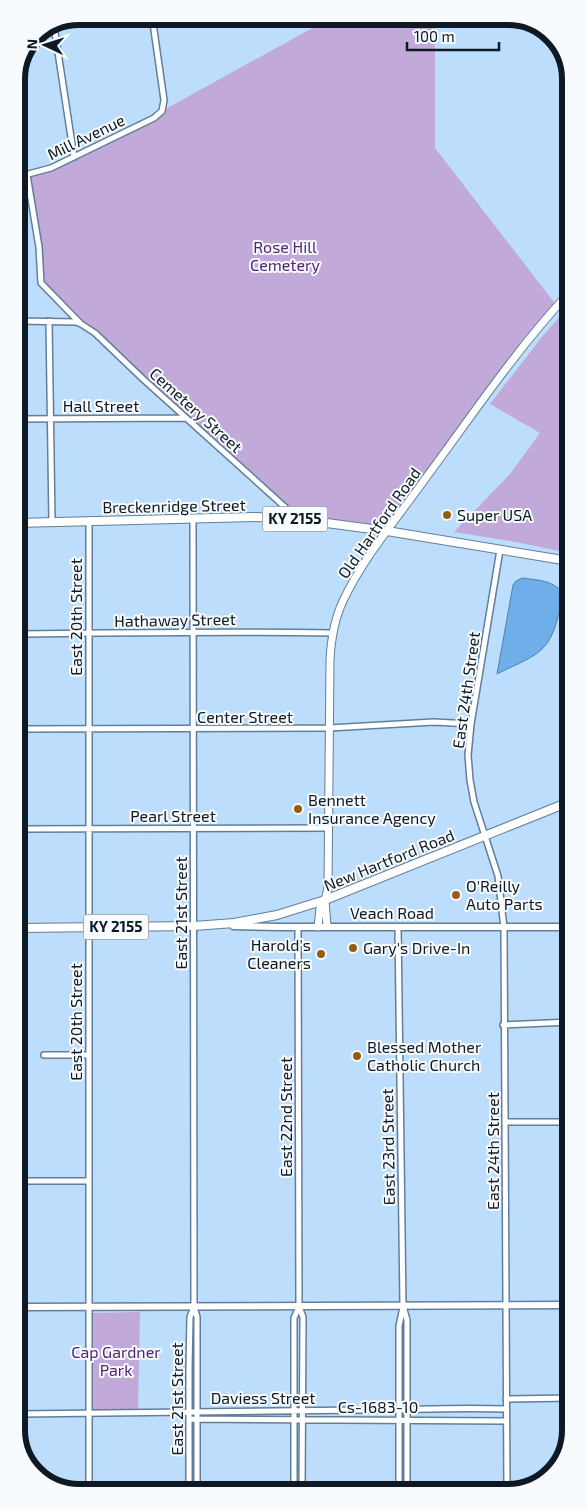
<svg xmlns="http://www.w3.org/2000/svg" width="587" height="1509" viewBox="0 0 587 1509" font-family="'Exo 2',sans-serif">
<style>
.green{fill:#c1aad9}
.water{fill:#6eaee9;stroke:#5181ae}
.lines{fill:none;stroke-linecap:round;stroke-linejoin:round}
.minor-casing{stroke:#617f9b;stroke-width:8}
.tertiary-casing{stroke:#617f9b;stroke-width:9}
.secondary-casing{stroke:#617f9b;stroke-width:9}
.primary-casing{stroke:#617f9b;stroke-width:10}
.minor{stroke:#fff;stroke-width:5}
.tertiary{stroke:#fff;stroke-width:6}
.secondary{stroke:#fff;stroke-width:7}
.primary{stroke:#fff;stroke-width:8}
.poi-dot{fill:#945d15;stroke:#f7fbfe;stroke-width:2}
.labels{text-anchor:middle;stroke-width:4;stroke-linejoin:round;paint-order:stroke}
.shield{fill:#f7fbfe;stroke:#545d65;stroke-width:1}
.shield-label{font-size:15px;font-weight:bold;fill:#0e1924}
.street-label{font-size:16px;fill:#0e1924;stroke:#f7fbfe}
.park-label{font-size:16px;fill:#542478;stroke:#f7fbfe}
.poi-label{font-size:16px;fill:#0e1924;stroke:#f7fbfe;text-anchor:start}
.rim{fill:none;stroke:#0e1924;stroke-width:6}
</style>
<rect width="100%" height="100%" fill="#bdddfc"/>
<!-- green -->
<path class="green" d="M334,16h101v132l122,158 -170,225 -98,-13 -3,-10 -205,-184 -40,-41 -14,-108 24,-7 111,-57z
M568,307l1,246 -53,-11 -62,-10 56,-58 30,-41 -50,-29 51,-66z
M140,1312l-2,98h-45v-97z"/>
<!-- water -->
<path class="water" d="M522,578c15,2 31,2 41,15 -4,19 -7,44 -22,57 -11,10 -31,17 -44,24l16,-89 3,-4z"/>
<g class="lines">
<!-- minor casing -->
<g class="minor-casing">
<path id="minor" d="M54,26l20,131
M27,175l12,72 2,36 40,41 14,9 48,46 143,129 3,10
M17,177l34,-9 103,-50 8,-7 2,-11 -12,-84
M17,321l59,1 5,2
M49,321l3,201
M17,419l169,-1
M193,519l1,788 3,10v175
M89,521v971
M500,550l-29,174 -3,31 2,25 4,22 24,74 6,52 3,562
M18,634c104,-1 209,-3 314,-1
M18,729l311,-1 105,-6 37,2
M18,829l311,-1
M298,927l1,380 4,10 -1,174
M398,927l5,379 4,14v170
M503,1025l67,-3
M44,1055h45
M506,1122h64
M19,1181h70
M506,1399l65,-1
M19,1414c115,-1 228,-3 343,-4 48,0 96,-3 144,-1
M190,1419l316,2
M399,1490v-164l4,-19
M294,1491v-173l5,-11
M189,1492v-124l1,-51 4,-10"/>
</g>
<!-- tertiary casing -->
<g class="tertiary-casing">
<path id="tertiary" d="M233,926l46,1h291
M19,1307l551,-2"/>
</g>
<!-- secondary casing -->
<g class="secondary-casing">
<path id="secondary" d="M325,900l2,26
M318,927l2,-19 5,-8 3,-12 2,-228c1,-20 4,-40 13,-59 21,-45 56,-85 85,-126 45,-61 88,-125 140,-181"/>
</g>
<!-- primary casing -->
<g class="primary-casing">
<path id="primary" d="M17,523l237,-6 35,1 98,13 182,30
M18,928l176,-2 40,-3 43,-8 48,-15 244,-98"/>
</g>
<!-- minor -->
<use href="#minor" class="minor"/>
<!-- tertiary -->
<use href="#tertiary" class="tertiary"/>
<!-- secondary -->
<use href="#secondary" class="secondary"/>
<!-- primary -->
<use href="#primary" class="primary"/>
</g>
<!-- markers -->
<g class="poi-dot">
<circle cx="447" cy="515" r="5"/>
<circle cx="298" cy="809" r="5"/>
<circle cx="456" cy="895" r="5"/>
<circle cx="353" cy="948" r="5"/>
<circle cx="321" cy="954" r="5"/>
<circle cx="357" cy="1056" r="5"/>
</g>
<g class="labels">
<!-- shield labels -->
<g class="shield">
<rect x="262.5" y="506.5" width="65" height="25" rx="4"/>
<rect x="83.5" y="914.5" width="65" height="25" rx="4"/>
</g>
<g class="shield-label">
<text x="295" y="524">KY 2155</text>
<text x="116" y="932">KY 2155</text>
</g>
<!-- street labels -->
<g class="street-label">
<text transform="translate(86 137) rotate(-26)" y="6">Mill Avenue</text>
<text x="101" y="412">Hall Street</text>
<text transform="translate(196 410) rotate(42)" y="6">Cemetery Street</text>
<text transform="translate(174 506) rotate(-1)" y="6">Breckenridge Street</text>
<text transform="translate(379 523) rotate(-55)" y="6">Old Hartford Road</text>
<text transform="translate(76 617) rotate(-90)" y="6">East 20th Street</text>
<text transform="translate(175 620) rotate(-1)" y="6">Hathaway Street</text>
<text transform="translate(466 690) rotate(-82)" y="6">East 24th Street</text>
<text x="245" y="723">Center Street</text>
<text x="173" y="822">Pearl Street</text>
<text transform="translate(389 860) rotate(-22)" y="6">New Hartford Road</text>
<text transform="translate(181 913) rotate(-90)" y="6">East 21st Street</text>
<text x="392" y="919">Veach Road</text>
<text transform="translate(76 1022) rotate(-90)" y="6">East 20th Street</text>
<text transform="translate(286 1117) rotate(-90)" y="6">East 22nd Street</text>
<text transform="translate(388 1147) rotate(-91)" y="6">East 23rd Street</text>
<text transform="translate(493 1151) rotate(-90)" y="6">East 24th Street</text>
<text x="263" y="1404">Daviess Street</text>
<text transform="translate(177 1399) rotate(-90)" y="6">East 21st Street</text>
<text x="378" y="1413">Cs-1683-10</text>
</g>
<!-- park labels -->
<g class="park-label">
<text x="285" y="253">Rose Hill<tspan x="285" dy="18">Cemetery</tspan></text>
<text x="116" y="1358">Cap Gardner<tspan x="116" dy="18">Park</tspan></text>
</g>
<!-- poi labels -->
<g class="poi-label">
<text x="457" y="521">Super USA</text>
<text x="308" y="806">Bennett<tspan x="308" dy="18">Insurance Agency</tspan></text>
<text x="466" y="892">O'Reilly<tspan x="466" dy="18">Auto Parts</tspan></text>
<text x="311" y="951" text-anchor="end">Harold's<tspan x="311" dy="18">Cleaners</tspan></text>
<text x="363" y="954">Gary's Drive-In</text>
<text x="367" y="1053">Blessed Mother<tspan x="367" dy="18">Catholic Church</tspan></text>
</g>
</g>
<!-- crop -->
<path d="M0 0H587V1509H0ZM79 25H508A54 54 0 0 1 562 79V1430A54 54 0 0 1 508 1484H79A54 54 0 0 1 25 1430V79A54 54 0 0 1 79 25Z" fill="#f7fbfe" fill-rule="evenodd"/>
<path class="rim" d="M79 25H508A54 54 0 0 1 562 79V1430A54 54 0 0 1 508 1484H79A54 54 0 0 1 25 1430V79A54 54 0 0 1 79 25Z"/>
<!-- north arrow -->
<g transform="translate(45 45) rotate(274)" stroke="#f7fbfe" stroke-width="4" paint-order="stroke">
<path d="M0-4L9 19L0 12L-9 19Z" fill="#0e1924"/>
<text y="-8" font-size="14" font-weight="bold" text-anchor="middle" fill="#0e1924">N</text>
</g>
<!-- scale -->
<path d="M407 42v8h92v-8" fill="none" stroke="#0e1924" stroke-width="2.5"/>
<text x="414" y="42" font-size="15" fill="#0e1924" stroke="#f7fbfe" stroke-width="4" paint-order="stroke">100 m</text>
</svg>
